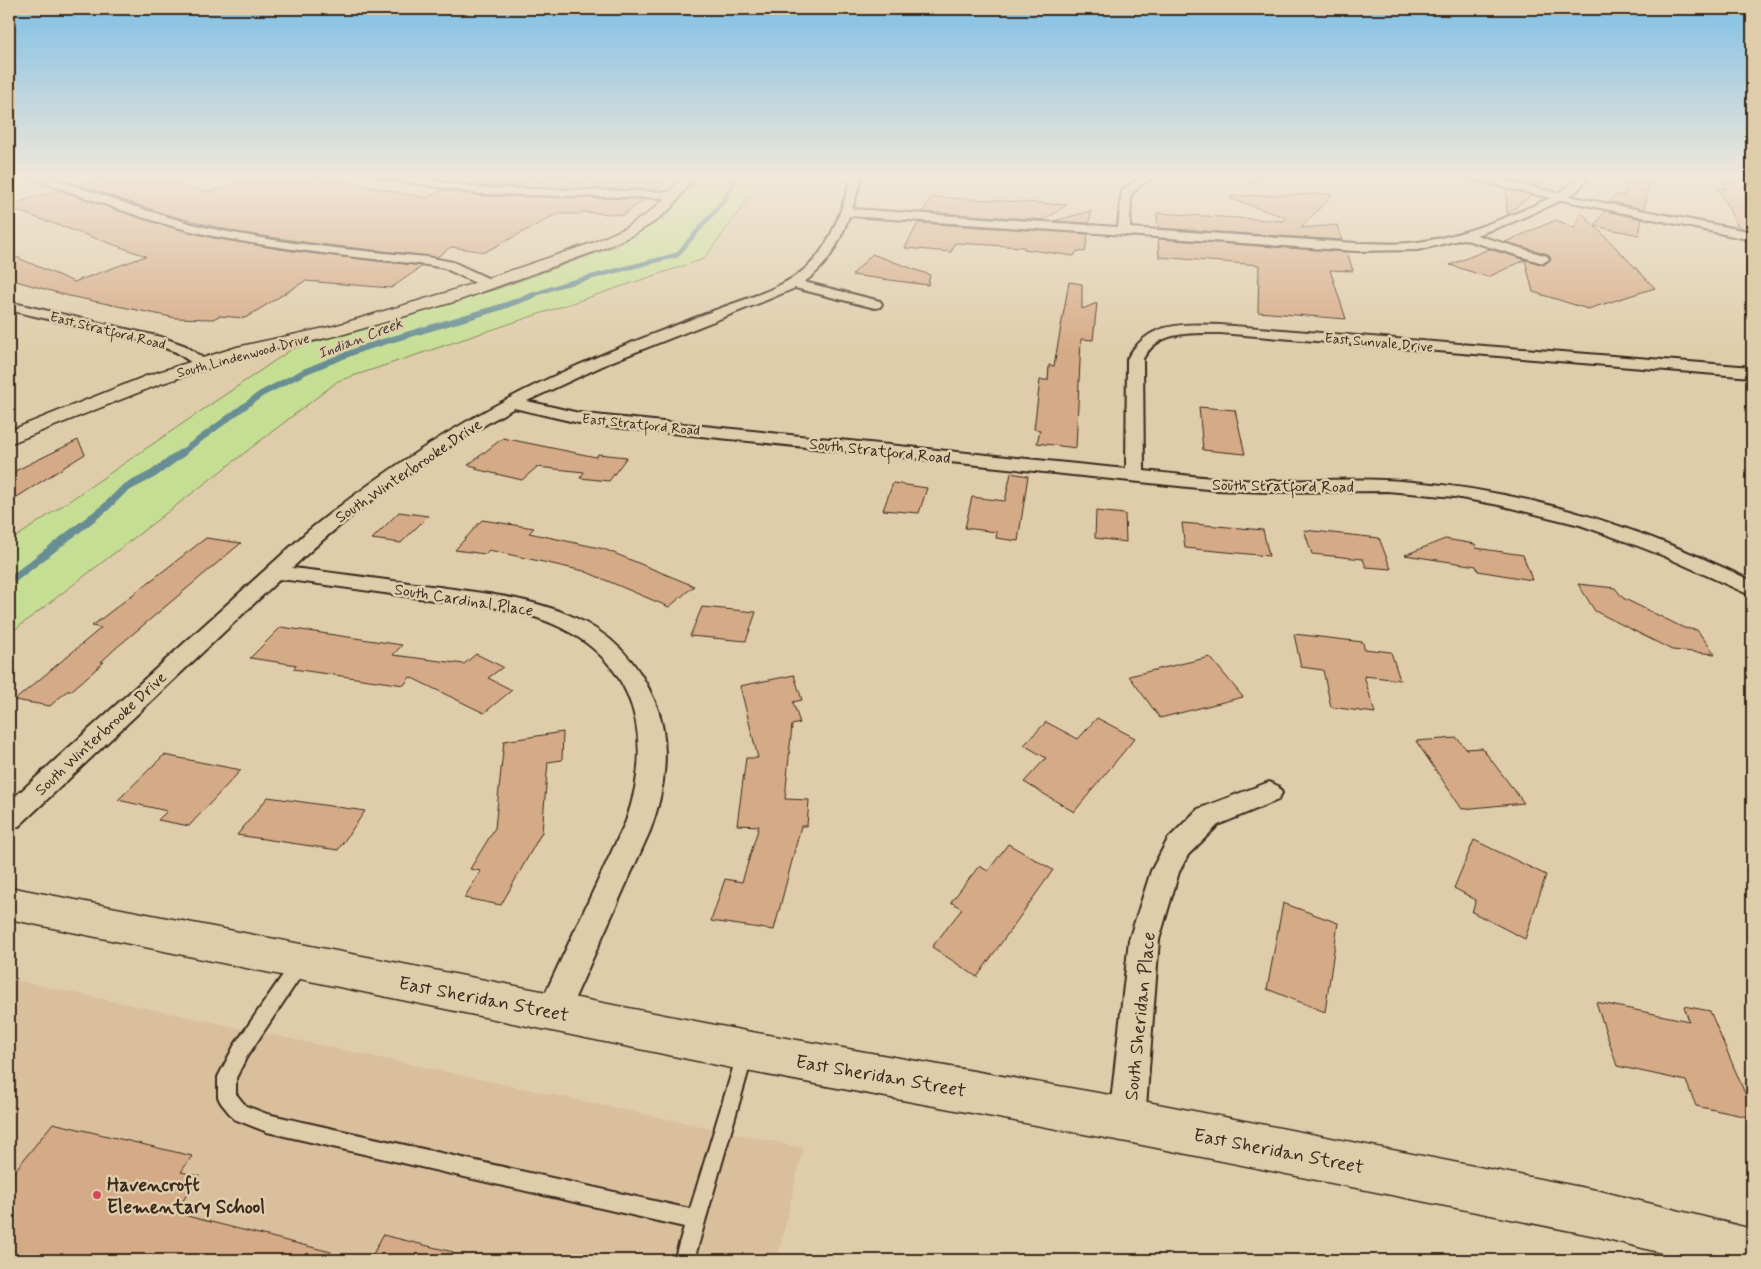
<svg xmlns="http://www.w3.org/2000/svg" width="1761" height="1269" viewBox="0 0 1761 1269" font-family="Mynerve,sans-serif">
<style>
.built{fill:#d9bf9c}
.green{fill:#c6de94;stroke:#808459}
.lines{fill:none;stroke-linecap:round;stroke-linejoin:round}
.stream-far2{stroke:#678e94;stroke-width:4.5}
.stream-far1{stroke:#678e94;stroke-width:6}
.stream{stroke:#678e94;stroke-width:8}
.building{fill:#d5aa86;stroke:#3b2a1e}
.lane-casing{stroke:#3b2a1e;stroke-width:4}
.street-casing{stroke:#3b2a1e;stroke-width:4}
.secondary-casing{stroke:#3b2a1e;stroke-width:3}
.lane{fill:#dfccaa;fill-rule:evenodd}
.street{fill:#dfccaa;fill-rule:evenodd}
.secondary{fill:#dfccaa;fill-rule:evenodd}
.poi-dot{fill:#d1495b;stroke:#dfccaa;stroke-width:2}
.labels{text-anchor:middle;stroke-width:5;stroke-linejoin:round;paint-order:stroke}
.far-street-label{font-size:14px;fill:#3b2a1e;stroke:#dfccaa}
.far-water-label{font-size:15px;font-style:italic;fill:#423b32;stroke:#dfccaa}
.street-label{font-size:16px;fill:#3b2a1e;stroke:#dfccaa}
.near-street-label{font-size:19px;fill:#3b2a1e;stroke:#dfccaa}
.near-poi-label{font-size:19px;font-weight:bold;fill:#3b2a1e;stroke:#dfccaa;text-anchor:start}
</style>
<rect width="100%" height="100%" fill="#dfccaa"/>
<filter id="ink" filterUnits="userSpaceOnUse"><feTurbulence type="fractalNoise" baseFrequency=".02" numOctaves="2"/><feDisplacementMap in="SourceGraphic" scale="10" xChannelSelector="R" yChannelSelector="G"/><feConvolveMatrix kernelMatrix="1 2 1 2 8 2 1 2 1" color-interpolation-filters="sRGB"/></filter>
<g filter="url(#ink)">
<!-- built -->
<path class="built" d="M9,979l794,169 -26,112h-768z"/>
<!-- green -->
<path class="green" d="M700,175h66l-62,84 -366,122 -329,253v-92l283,-193 205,-60 116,-42 52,-29z"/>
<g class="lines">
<!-- stream-far2 -->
<path class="stream-far2" d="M530,296l31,-11 116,-30 48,-56 12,-24"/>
<!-- stream-far1 -->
<path class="stream-far1" d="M181,453l80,-59 45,-23 57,-23 138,-41 33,-12"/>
<!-- stream -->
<path class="stream" d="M9,582l97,-75 18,-18 29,-15 30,-22"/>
</g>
<!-- building -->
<path class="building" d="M113,175h17l80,17 53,-17h44l120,23 15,-8 39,6 163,3 -20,16 -42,-3 -3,2h-22l-72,38 -34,-5 -14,10 -119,-13 -82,-12 -68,-17 -90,-30z
M628,175h46l-18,15 -175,-4 -25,-4 10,-5 109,-1 -3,4z
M1506,175h48l-14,12 -34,-8z
M1628,175h23l-7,34 -34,-7 5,-7 8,1z
M1722,175h30v55l-14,-3 -20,-39 8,1z
M1506,189l25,6 -24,19z
M60,190l82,29 71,19 80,13 130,15 -32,22 -86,-7 -60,37 -26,-2 -6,3 -37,-1 -107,-22 -60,-17v-25l65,28 72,-26 -137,-48v-3z
M1333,194l-32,34 36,-3 5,15 -184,-12 -1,-15 127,8 1,-4 -54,-18v-3z
M931,197l57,3 79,5 -23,15 -121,-8z
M1091,211l-2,12 -35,-2z
M1605,211l37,8 -3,16 -44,-9 60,62 -67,21 -55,-17 -8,-32 -37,17 -38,-12 39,-16 55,16 7,-6 -3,-5 -43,-12 51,-22 19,8 6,-16 13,14z
M918,223l170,11 -3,18 -8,-1 -3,5 -50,-7v-2l-69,-4 -4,9 -46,-4z
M1158,239l189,13 6,19 -23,-1 16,49 -88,-7 1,-47 -100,-8z
M872,254l58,21 -2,10 -76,-10z
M1069,282l13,2v25l15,-6 -4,37 -12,-1 -5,109 -39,-5 3,-13 -6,-1 6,-49h8l1,-15 5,1z
M1199,407l36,3 10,44 -42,-4z
M503,438l93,19 2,-3 29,3 -18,24 -29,-3 4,-6 -47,-5 -15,13 -47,-11 3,-2 -10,-2z
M78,440l7,14 -76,48v-28z
M1011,473l17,3 -10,65 -22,-3 1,-6 -32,-4 7,-31 33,4z
M893,483l34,5 -8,25 -36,-3z
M1096,511l29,3 1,28 -31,-4z
M399,512l29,4 -27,27 -29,-4z
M482,520l52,8 -5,5 75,16 90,37 -25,21 -85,-36 -95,-21 -4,4 -30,-4z
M1182,523l81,7 6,26 -84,-8z
M1304,530l75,8 12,31 -25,-2 -3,-8 -51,-5z
M206,538l35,5 -125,105 -15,14h3l-33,29h-4l-17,15 -35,-6 86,-72 -9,-2z
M1445,539l30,5 1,4 47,7 9,25 -54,-9 -2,-5 -71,-11z
M1578,584l37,4 8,10 61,30 13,2 18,24 -43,-4 -77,-39z
M702,607l54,5 -10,29 -56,-5z
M281,627l121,18 -9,10 71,9 12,-10 27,13 -15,11 24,12 -28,23 -74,-36 -6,8 -111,-16 4,-4 -47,-7z
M1294,634l69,8 1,7 27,3 9,28 -36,-4 11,37 -44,-6 -8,-37 -22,-3z
M1210,657l33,40 -83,21 -31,-42z
M794,675l8,25 -9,2 7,21 -8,2 -7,74 24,1 -2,26h-6l-27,104 -63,-9 14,-42 17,3 17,-56 -22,-1 9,-67h12l-18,-72z
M1097,718l38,20 -61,74 -50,-30 22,-24 -22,-13 22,-23 32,17z
M563,732l-1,28 -14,2 -6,70 -41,73 -37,-7 17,-27 -11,-2 25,-41 9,-87z
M1457,738l9,11 16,-1 42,55 -62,6 -46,-68z
M164,755l77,15 -52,56 -31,-6 9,-9 -49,-11z
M268,797l97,14 -27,39 -101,-15z
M1474,840l72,35 -21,64 -53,-27 4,-12 -22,-12z
M1008,844l45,26 -76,107 -45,-30 30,-38 -11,-7 28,-36 9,5z
M1283,903l55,20 -13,89 -58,-23z
M1596,1002l93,19 -5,-15 26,5 42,99v8l-56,-12 -10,-25 -69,-15z
M53,1123l139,33 -11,16 18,4 -24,37 156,39 -1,8h-321v-82z
M383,1235l70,17 -1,8h-82z"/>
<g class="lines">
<!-- lane casing -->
<g class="lane-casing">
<path id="lane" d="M299,958l6,2 2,5 -2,5 -59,88 -10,20v16l10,12 21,8 423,95 47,-154 2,-6 6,-2 6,2 2,6 -59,205h-20l10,-33 -417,-95 -33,-13 -13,-16 -3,-6v-20l16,-31 59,-86z"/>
</g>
<!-- street casing -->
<g class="street-casing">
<path id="street" d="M27,175h16c55,18 110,40 166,53 72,16 145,22 218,29l26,5 41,19 2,3 -2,3h-10l-40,-19 -17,-3c-72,-8 -143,-15 -214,-29 -63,-13 -124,-38 -185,-59z
M377,175h25l79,13 192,4 5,3 -5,3 -192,-4 -99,-16z
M853,175h10l-11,34 266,18 4,-36c13,-12 21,-16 38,-16l-18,9 -11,10 -1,34 226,15c20,0 42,2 62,-1 45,-6 91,-25 132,-44l-87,-21 -1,-2h19l77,18 13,-9 7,-9h11l-10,14 -10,7 183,36v8l-190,-40 -49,22 -37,13 71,21 2,3 -6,4 -80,-24 -45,11 -62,1 -507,-35c-9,26 -21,50 -45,66l76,19 2,3 -2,3 -5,1 -80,-20 -33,14 -149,59 -86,40 52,12 25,3 522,53 1,-110c22,-38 54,-35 93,-34l532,42v10l-532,-44c-29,0 -62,-3 -77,26l1,112c40,4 80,9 121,10 49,0 98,-4 148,1 119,10 232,47 339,99v15l-88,-40 -42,-16 -42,-15 -81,-20 -44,-8 -68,-6 -121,1 -49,-2 -613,-64 -25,-3 -65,-15c-80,45 -155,96 -222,160 46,5 92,12 139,18 90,12 185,19 224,116 17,41 10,89 -5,129l-86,191 -11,5 -11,-5 -5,-11 89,-190c33,-95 2,-177 -98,-206 -33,-10 -68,-11 -102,-16 -48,-7 -97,-14 -146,-20l-261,247 -10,3v-27l299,-271c86,-69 178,-127 280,-170 43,-19 86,-35 130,-52 29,-11 64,-20 88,-41 27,-23 35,-61 47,-93z
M1243,175h16l1,2 -5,3z
M9,302l152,35 25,9 25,18 -3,3h-10l-22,-15 -25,-9 -142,-33z
M1269,782l9,4 4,7 -4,7 -60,25 -30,30 -9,17 -20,68 -14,180 -6,12 -12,6 -12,-6 -6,-12 20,-180 22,-69 17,-32 30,-30z"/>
</g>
<!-- secondary casing -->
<g class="secondary-casing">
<path id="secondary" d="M683,175h13l-24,32 -15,13 -22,14 -33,15 -145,52 -113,33 -95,21 -89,29 -151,60v-13l137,-55 91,-29 97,-21 111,-33 147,-50 33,-15 22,-14 15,-13z
M9,887l737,144 381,67 469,92 156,39v31h-63l-93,-24 -469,-94 -381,-71 -737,-152z"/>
</g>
<!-- lane -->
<use href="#lane" class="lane"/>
<!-- street -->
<use href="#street" class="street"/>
<!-- secondary -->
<use href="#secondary" class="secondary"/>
</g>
</g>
<!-- sky -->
<linearGradient id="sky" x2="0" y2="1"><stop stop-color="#80c0e6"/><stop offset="0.5" stop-color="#f1e8d9"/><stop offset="1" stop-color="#f1e8d9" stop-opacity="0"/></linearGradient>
<rect width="1761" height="353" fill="url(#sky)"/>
<!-- markers -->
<circle class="poi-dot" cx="97" cy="1195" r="5"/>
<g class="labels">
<!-- far-street labels -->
<g class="far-street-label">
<text transform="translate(108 330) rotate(14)" y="5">East Stratford Road</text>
<text transform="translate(1379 342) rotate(5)" y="5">East Sunvale Drive</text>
<text transform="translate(243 355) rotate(-15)" y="5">South Lindenwood Drive</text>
<text transform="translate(641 424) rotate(6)" y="5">East Stratford Road</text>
</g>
<!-- far-water labels -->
<g class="far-water-label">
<text transform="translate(360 338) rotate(-21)" y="5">Indian Creek</text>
</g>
<!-- street labels -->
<g class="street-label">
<text transform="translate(880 450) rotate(6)" y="6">South Stratford Road</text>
<text transform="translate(408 470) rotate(-34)" y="6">South Winterbrooke Drive</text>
<text transform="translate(1283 485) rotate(1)" y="6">South Stratford Road</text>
<text transform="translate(464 599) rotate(9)" y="6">South Cardinal Place</text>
<text transform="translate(100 733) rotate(-43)" y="6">South Winterbrooke Drive</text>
</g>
<!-- near-street labels -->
<g class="near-street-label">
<text transform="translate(484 998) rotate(11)" y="7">East Sheridan Street</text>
<text transform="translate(1139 1016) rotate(-84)" y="7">South Sheridan Place</text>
<text transform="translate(881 1075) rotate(10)" y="7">East Sheridan Street</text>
<text transform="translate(1279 1150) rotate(11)" y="7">East Sheridan Street</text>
</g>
<!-- near-poi labels -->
<g class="near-poi-label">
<text x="107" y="1191">Havencroft<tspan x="107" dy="22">Elementary School</tspan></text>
</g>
</g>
<!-- margin -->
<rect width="1761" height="1269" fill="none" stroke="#dfccaa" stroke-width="30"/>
<rect x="15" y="15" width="1731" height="1239" fill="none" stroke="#3b2a1e" stroke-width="2" filter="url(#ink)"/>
</svg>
